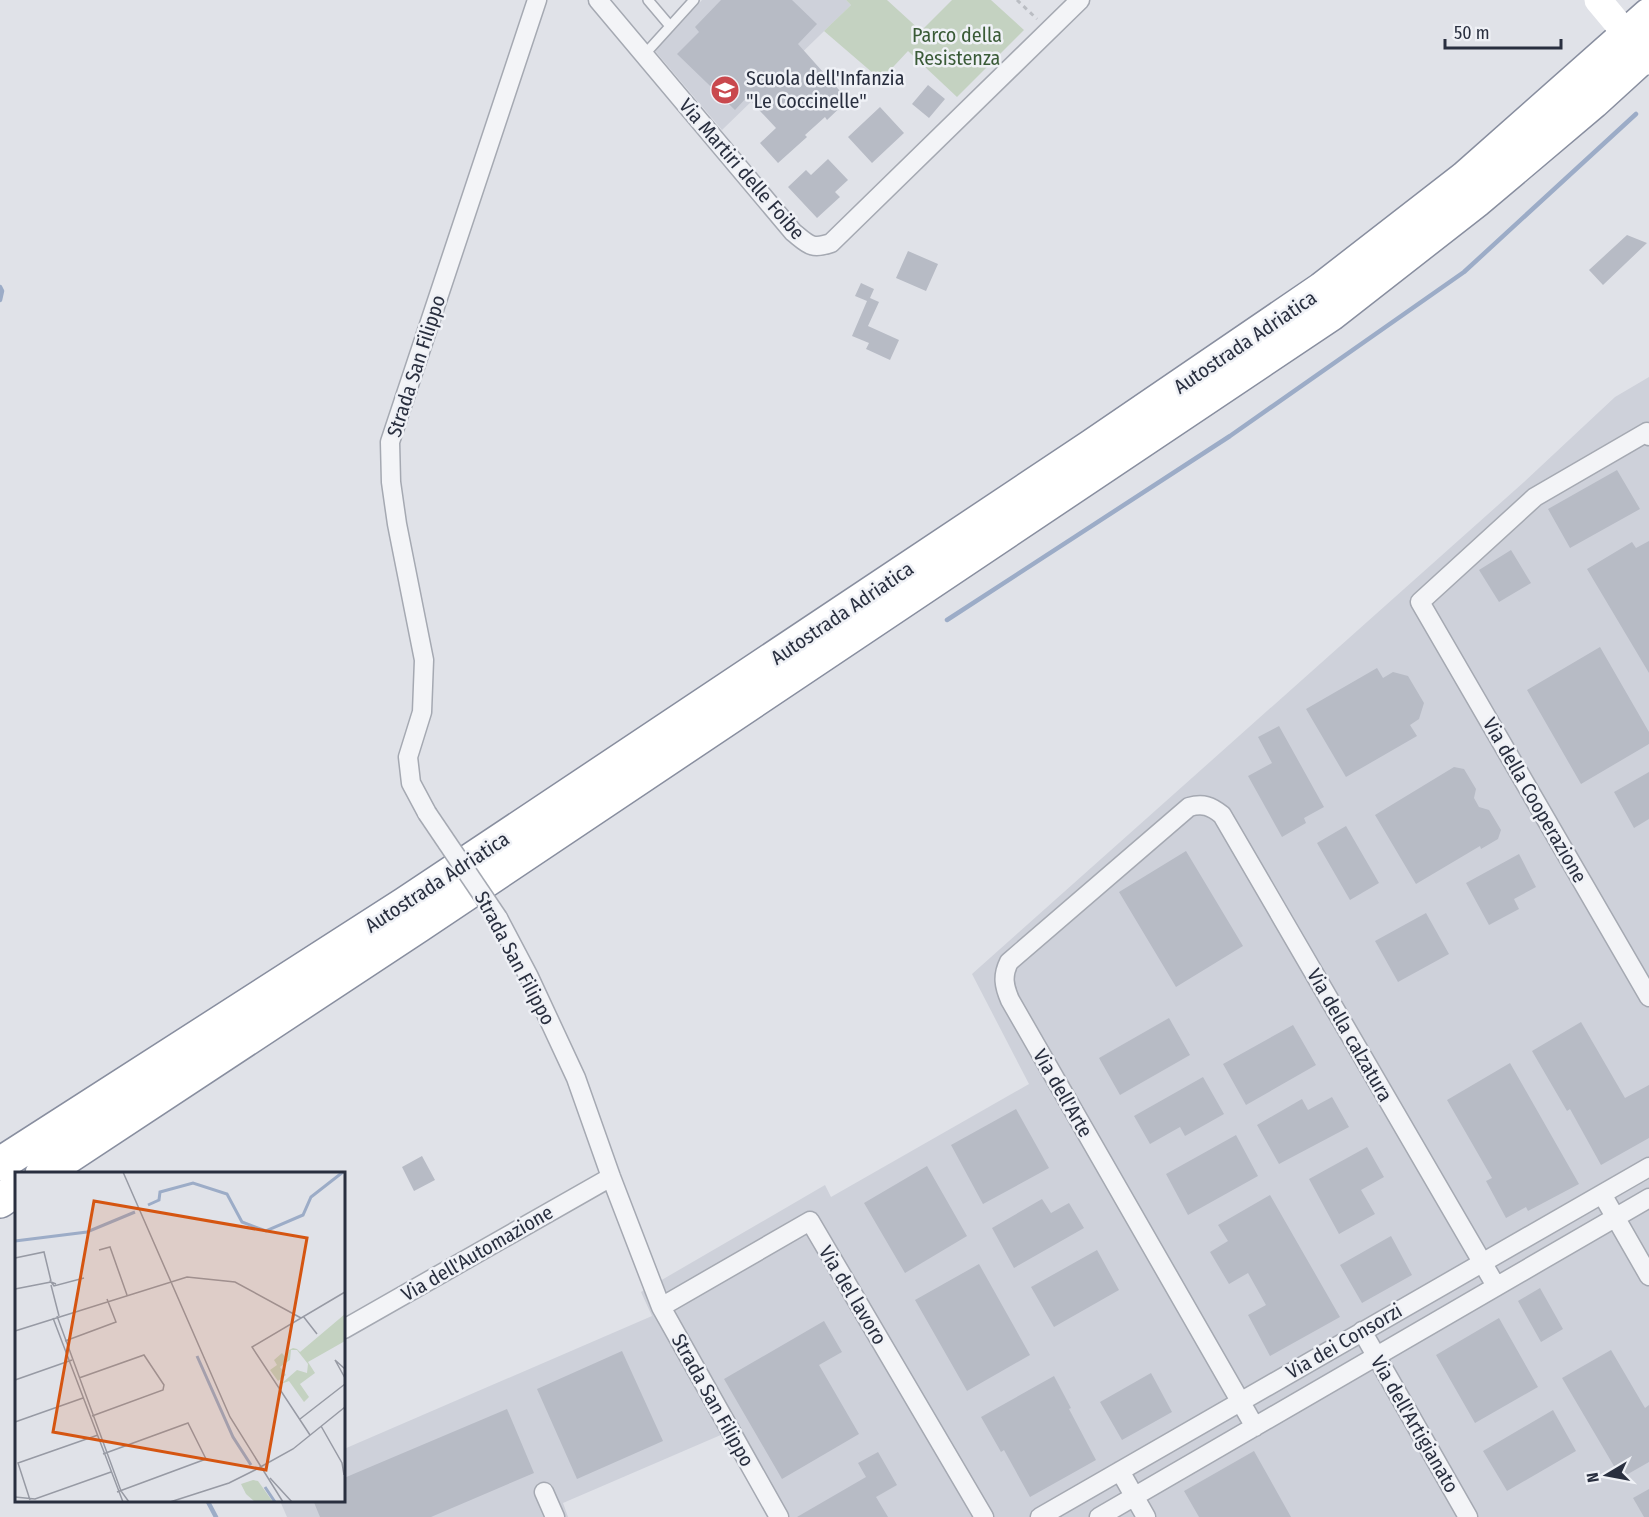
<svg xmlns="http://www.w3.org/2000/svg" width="1649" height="1517" viewBox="0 0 1649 1517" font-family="'Fira Sans Condensed',sans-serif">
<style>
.built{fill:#ced1da}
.green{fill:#c4d2c1}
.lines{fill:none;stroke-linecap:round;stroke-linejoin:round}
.stream{stroke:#9cacc7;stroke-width:4.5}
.building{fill:#b7bbc5}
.service-casing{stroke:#a5a9b2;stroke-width:12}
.minor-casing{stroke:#a5a9b2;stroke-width:21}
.motorway-casing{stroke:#888e9f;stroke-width:36}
.path{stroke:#babdc3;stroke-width:3;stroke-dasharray:4.5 4.5;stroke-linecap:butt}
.service{stroke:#f3f4f7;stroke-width:9}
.minor{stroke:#f3f4f7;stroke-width:18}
.motorway{stroke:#fff;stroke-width:33}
.minor-bridge-casing{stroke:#a5a9b2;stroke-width:21;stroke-linecap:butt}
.minor-bridge{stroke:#f3f4f7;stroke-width:18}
.secondary-bridge{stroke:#fff;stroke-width:27}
.labels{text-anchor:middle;stroke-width:5;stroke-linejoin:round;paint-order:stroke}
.park-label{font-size:20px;fill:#3a5b37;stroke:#eff1f6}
.poi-label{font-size:20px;fill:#292f3f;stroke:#eff1f6;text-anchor:start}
.street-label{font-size:20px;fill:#292f3f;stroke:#eff1f6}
.inset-river{fill:none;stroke:#9cacc7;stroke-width:3}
.inset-road{fill:none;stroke:#979aa4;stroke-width:1.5}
.view{fill:#d55511;fill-opacity:0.15;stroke:#d55511;stroke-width:3}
.inset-edge{fill:none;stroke:#292f3f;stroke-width:3}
</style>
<rect width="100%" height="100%" fill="#e0e2e8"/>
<!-- built -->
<path class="built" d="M702,0h144l5,5 -129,125 -67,-79z
M1649,377v1140h-862l-50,-89 -174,75 5,14h-281l-7,-16 64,-1v-51l308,-133 -11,-24 184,-107 6,12 198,-113 -57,-110 552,-492 91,-85z"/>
<!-- green -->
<path class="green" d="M846,0h41l34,31 31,-31h39l33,30 -67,67 -49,-46 -27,29 -57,-49 27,-26z"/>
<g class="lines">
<!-- stream -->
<path class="stream" d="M0,287l2,4 -2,9
M947,620l283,-184 234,-164 172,-158
M207,1500l9,17"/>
</g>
<!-- building -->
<path class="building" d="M721,0h71l25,24 -19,20 50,56 -21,20 -2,-3 -20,18 2,2 -29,26 -18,-20 16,-15 -29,-31 -12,13 -58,-56 22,-22 -4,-5z
M928,85l17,14 -16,19 -17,-14z
M880,107l24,26 -32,30 -24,-26z
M828,159l20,21 -13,12 5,5 -23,21 -29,-31 18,-17 5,5z
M1627,235l20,8 -44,42 -14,-15z
M908,251l30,13 -12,27 -30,-13z
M861,283l13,6 -4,9 9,4 -11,24 31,14 -9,20 -24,-11 3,-6 -17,-7 15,-35 -12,-5z
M1617,470l23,39 -70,39 -22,-39z
M1649,541v132l-62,-104 45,-27 4,6z
M1511,550l20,33 -32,19 -20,-32z
M1600,647l49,85v12l-68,40 -54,-94z
M1377,668l6,10 10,-6 15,4 16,27 -5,16 -9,6 7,11 -71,41 -40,-68z
M1279,726l45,81 -20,11 2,5 -24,14 -34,-61 24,-13 -14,-26z
M1454,767l10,2 12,20 -2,9 5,9 10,3 12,20 -3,9 -17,10 -1,-3 -64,38 -41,-69z
M1649,772v47l-15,9 -20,-36z
M1346,826l33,57 -29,17 -33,-57z
M1186,851l57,95 -67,41 -57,-95z
M1519,854l17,33 -22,12 5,10 -30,16 -23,-42z
M1426,913l23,41 -51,28 -23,-41z
M1169,1018l21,37 -70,40 -21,-37z
M1581,1022l44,76 24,-13v53l-48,27 -31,-56 -3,2 -35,-60z
M1293,1025l23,40 -70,40 -23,-41z
M1510,1063l69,121 -51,27 -2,-4 -20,11 -20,-37 6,-3 -45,-78z
M1203,1077l21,37 -39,22 -5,-9 -30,17 -16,-28z
M1332,1097l17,30 -70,37 -22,-39 45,-26 6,11z
M1016,1109l33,59 -66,36 -32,-59z
M1236,1135l22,41 -70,39 -22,-41z
M1367,1147l17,30 -23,13 14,24 -36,20 -30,-55z
M422,1156l13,24 -21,11 -12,-24z
M927,1166l40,70 -62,37 -41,-70z
M1270,1195l70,122 -70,39 -22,-41 18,-10 -18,-32 -19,11 -19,-32 18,-11 -10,-16z
M1042,1199l9,14 18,-10 15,25 -70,40 -22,-40z
M1391,1236l21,39 -50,28 -22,-38z
M1097,1250l22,40 -65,37 -23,-40z
M979,1264l51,91 -63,36 -52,-91z
M1540,1288l23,41 -22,13 -23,-41z
M1499,1318l39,69 -63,36 -39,-68z
M824,1321l18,31 -23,13 40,69 -77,45 -58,-100z
M1611,1350l34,58 4,-3v57l-28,16 -59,-100z
M622,1351l41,90 -86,38 -40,-90z
M1151,1373l21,39 -50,28 -22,-38z
M1054,1376l17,32 -2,1 27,51 -66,37 -26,-47 -3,2 -20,-35z
M507,1409l27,64 -103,44h-111l-7,-17h31v-22z
M1553,1410l23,41 -69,40 -24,-40z
M1254,1451l37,66h-92l-15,-26z
M878,1452l19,33 -21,12 12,20h-91l69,-40 -8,-14z
M1649,1489v28h-5l-11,-19z"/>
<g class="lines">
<!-- service casing -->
<g class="service-casing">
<path id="service" d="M648,0l22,26
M644,55l50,-55"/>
</g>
<!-- minor casing -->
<g class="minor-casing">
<path id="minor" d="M598,0l195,232c15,12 18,18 38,11l249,-243
M1649,436l-2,-4 -112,65 -115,105 229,395
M427,813l-16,-30 -3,-26 14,-45 2,-52 -27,-136 -6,-42 -1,-40 147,-442
M498,918l31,59 47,101 35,99 50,130 118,210
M1602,1194l47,82
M661,1307l149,-86 174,296
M344,1329l267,-152
M1362,1331l106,186
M1255,1427l-245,-427c-6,-14 -8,-24 -1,-38l180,-155c14,-4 22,-1 33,8l274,471
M1120,1471l26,46
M544,1492l11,25
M1040,1517l609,-350
M1099,1517l550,-319"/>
</g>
<!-- motorway casing -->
<g class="motorway-casing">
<path id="motorway" d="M0,1164l405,-260 687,-458 230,-157 143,-111 184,-163
M42,1174l376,-248 913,-612 146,-114 116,-98 56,-51
M0,1201l16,-11"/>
</g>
<!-- path -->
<path class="path" d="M1017,0l20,19"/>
<!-- service -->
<use href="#service" class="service"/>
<!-- minor -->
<use href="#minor" class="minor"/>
<!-- motorway -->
<use href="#motorway" class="motorway"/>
<!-- minor-bridge casing -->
<g class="minor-bridge-casing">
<path id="minor-bridge" d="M427,813l71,105"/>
</g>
<!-- minor-bridge -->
<use href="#minor-bridge" class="minor-bridge"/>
<!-- secondary-bridge -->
<path class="secondary-bridge" d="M1598,0l51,61"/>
</g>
<!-- icons -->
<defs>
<g id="school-disc" transform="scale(1.5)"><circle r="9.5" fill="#c9494e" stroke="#eff1f6"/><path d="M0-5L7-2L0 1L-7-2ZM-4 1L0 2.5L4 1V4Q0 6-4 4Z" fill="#fff"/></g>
</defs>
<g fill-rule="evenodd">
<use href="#school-disc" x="725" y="90"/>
</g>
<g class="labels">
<!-- park labels -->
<g class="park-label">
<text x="957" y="42">Parco della<tspan x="957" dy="23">Resistenza</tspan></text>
</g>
<!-- poi labels -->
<g class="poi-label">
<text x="746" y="85">Scuola dell'Infanzia<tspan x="746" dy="23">"Le Coccinelle"</tspan></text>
</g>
<!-- street labels -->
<g class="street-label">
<text transform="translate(742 169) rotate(49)" y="7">Via Martiri delle Foibe</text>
<text transform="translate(1245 342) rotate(-34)" y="7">Autostrada Adriatica</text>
<text transform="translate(416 366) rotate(-72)" y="7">Strada San Filippo</text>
<text transform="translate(842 613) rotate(-34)" y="7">Autostrada Adriatica</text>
<text transform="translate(1535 800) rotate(60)" y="7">Via della Cooperazione</text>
<text transform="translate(437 882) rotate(-33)" y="7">Autostrada Adriatica</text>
<text transform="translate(515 958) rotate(62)" y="7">Strada San Filippo</text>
<text transform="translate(1350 1035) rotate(60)" y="7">Via della calzatura</text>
<text transform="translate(1063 1093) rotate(60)" y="7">Via dell'Arte</text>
<text transform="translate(477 1253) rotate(-30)" y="7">Via dell'Automazione</text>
<text transform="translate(853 1295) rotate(59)" y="7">Via del lavoro</text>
<text transform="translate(1344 1341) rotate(-30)" y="7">Via dei Consorzi</text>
<text transform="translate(713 1400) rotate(61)" y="7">Strada San Filippo</text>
<text transform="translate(1415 1424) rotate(60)" y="7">Via dell'Artigianato</text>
</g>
</g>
<!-- overview -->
<g transform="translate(15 1172)">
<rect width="330" height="330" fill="#e0e2e8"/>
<path d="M330,142v27l-37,21 7,11 -15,11 9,13 -5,5 -15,-21 -8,3 16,-14 10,3 1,-9 -11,-14h-6l-1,10 -10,7 6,8 -8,6 -8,-11 7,-5 -3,-5 8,-7 4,5 3,-8 4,-2 4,1 3,3zM238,308l5,1 15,21h-18l-9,-8 -5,-10z" fill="#c4d2c1"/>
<path class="inset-river" d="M133,33l11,-5 1,-8 33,-9 34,11 15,28 24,9 37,-16 8,-18 32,-25M0,69l72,-9 48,-20M182,184l36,81 18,28M250,315l10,15"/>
<path class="inset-road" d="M108,0l107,245 53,85M84,78l11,-3 17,48M0,86l29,-6 7,29M41,112l-5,-2 3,4 30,-8M36,113l8,31M0,117l36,-7M42,144l64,175 8,11M288,144l14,18M38,146l70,184M0,159l172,-54 48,5 66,36M50,169l51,-19 -9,-23M330,197l-10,-9 10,18M64,206l65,-23 20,30 -1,5 -71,26M0,208l57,-20M285,247l45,-35M0,250l68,-24M306,254l21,37 2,12M295,263l-58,-88 93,-55M88,282l85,-31 18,36 -89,33M255,306l22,24M0,325l20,2 76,-27M15,328l-12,-37 80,-28M155,330l59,-19 26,-13 38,-21 52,-42"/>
<path class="view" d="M79,29l213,37 -41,232 -213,-38z"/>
<rect width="330" height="330" class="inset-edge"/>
</g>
<!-- north arrow -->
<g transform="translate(1607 1475) rotate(260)" stroke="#eff1f6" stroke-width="4.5" paint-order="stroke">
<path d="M0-4.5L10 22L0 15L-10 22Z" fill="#292f3f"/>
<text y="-9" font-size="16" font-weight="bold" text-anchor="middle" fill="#292f3f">N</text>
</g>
<!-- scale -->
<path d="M1445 39v9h116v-9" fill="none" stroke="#292f3f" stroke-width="3"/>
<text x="1454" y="39" font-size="18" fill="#292f3f" stroke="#eff1f6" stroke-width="4.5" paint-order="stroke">50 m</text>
</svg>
